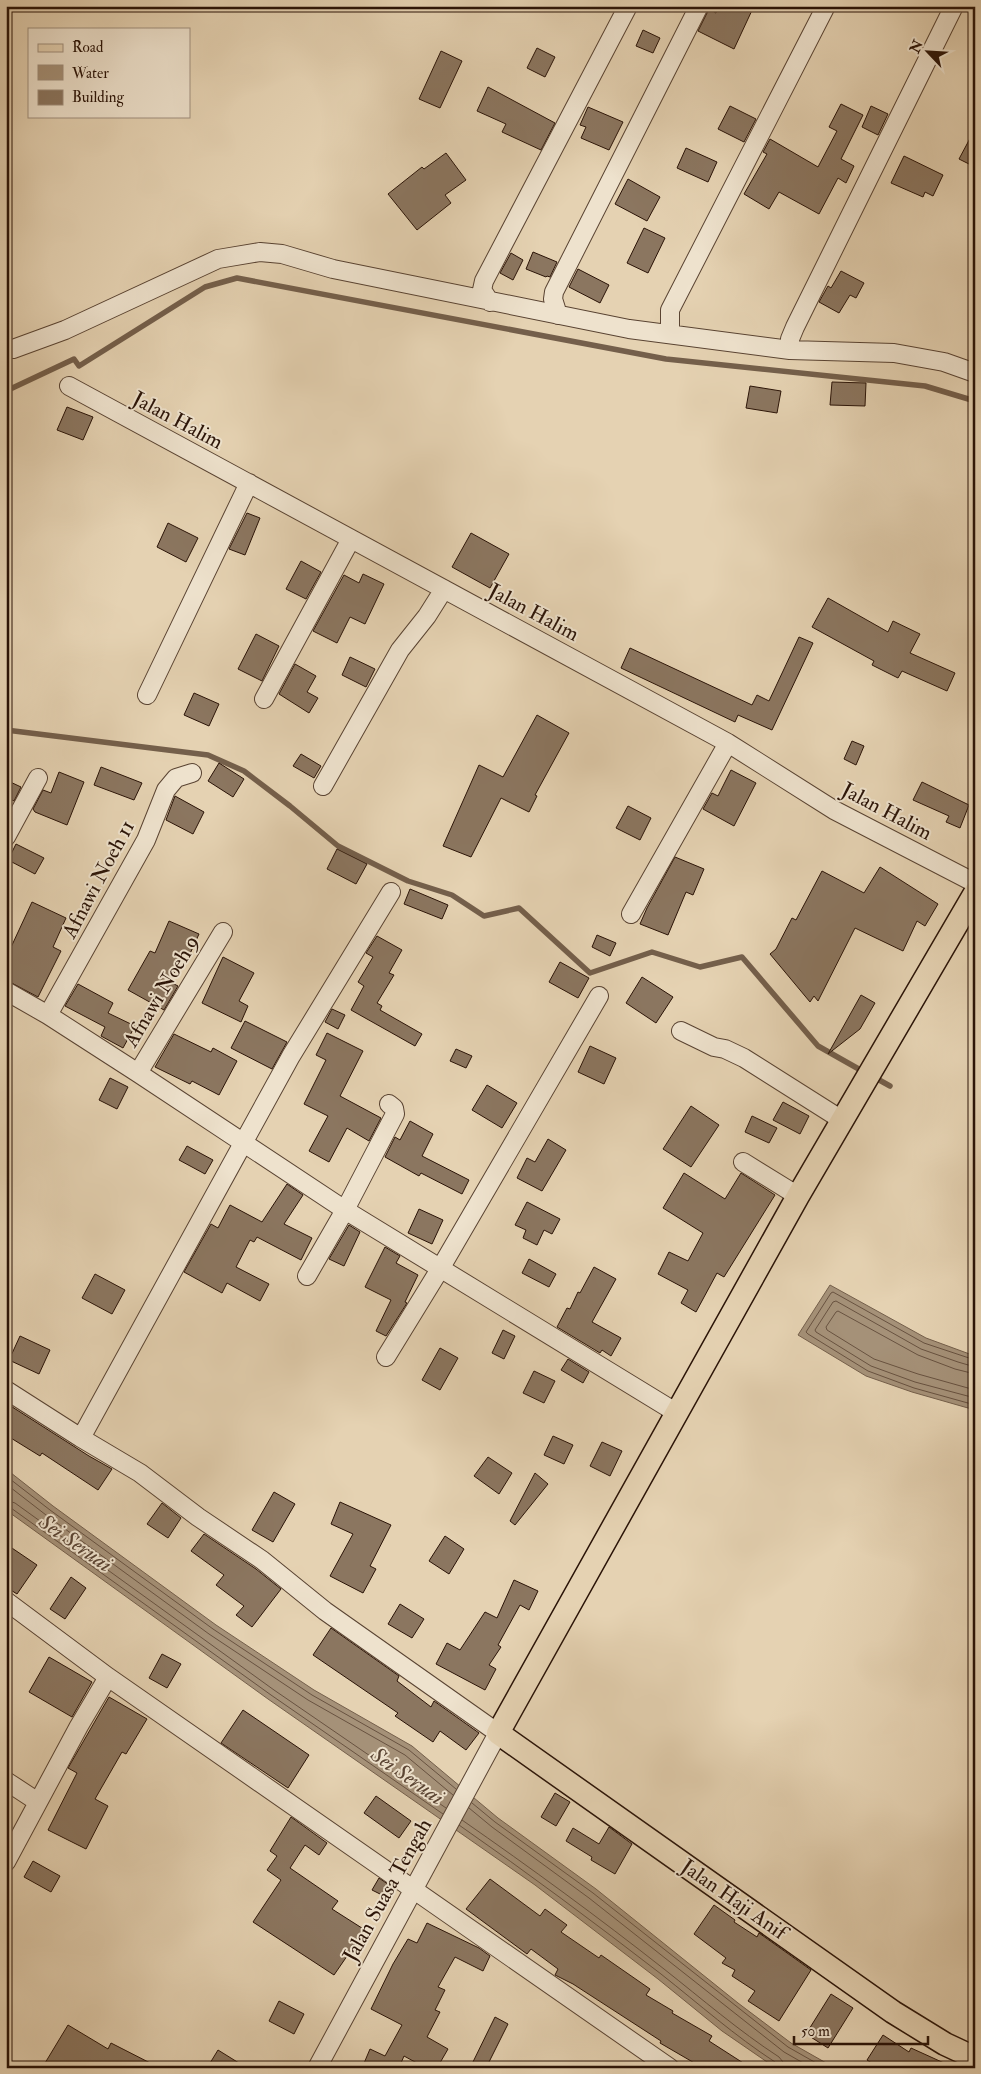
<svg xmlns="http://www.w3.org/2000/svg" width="981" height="2074" viewBox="0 0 981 2074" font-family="'IM FELL Double Pica',serif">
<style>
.water{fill:#a59178;stroke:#745f4b}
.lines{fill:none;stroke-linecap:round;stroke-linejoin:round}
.shore{stroke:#685240;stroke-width:1}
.stream{stroke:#745f4b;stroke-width:5.5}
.building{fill:#8b7660;stroke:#2a1307}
.minor-casing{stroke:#594332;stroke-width:20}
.major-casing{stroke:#2a1307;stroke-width:25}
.minor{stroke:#eee2cd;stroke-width:18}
.major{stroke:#e5d2b2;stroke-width:22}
.labels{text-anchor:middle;stroke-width:4;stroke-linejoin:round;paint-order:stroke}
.street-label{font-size:21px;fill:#2a1307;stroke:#eee2cd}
.water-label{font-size:22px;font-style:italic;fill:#5b4534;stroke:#eee2cd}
</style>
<rect width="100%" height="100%" fill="#e5d2b2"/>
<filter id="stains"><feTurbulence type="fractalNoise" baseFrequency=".004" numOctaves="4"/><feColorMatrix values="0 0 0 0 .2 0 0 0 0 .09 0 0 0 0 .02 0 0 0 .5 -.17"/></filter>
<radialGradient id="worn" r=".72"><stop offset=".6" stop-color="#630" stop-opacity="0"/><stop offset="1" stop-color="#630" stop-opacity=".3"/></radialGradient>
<!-- water -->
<path class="water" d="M830,1285l96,53 49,18v54l-63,-18 -46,-16 -68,-41z
M6,1469l47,37 163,119 98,65 98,56 86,72 98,71 142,114 53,40 44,25h-59l-6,-4 -48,-33 -64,-52 -123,-94 -267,-186 -262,-189z"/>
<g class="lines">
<!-- shore -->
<path class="shore" d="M975,1360l-51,-17 -91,-51 -2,1 -25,39 2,2 60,37 46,17 61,17
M975,1367l-17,-5 -37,-13 -85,-48 -3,1 -18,28 1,2 55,34 44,16 60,16
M975,1374l-20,-5 -37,-14 -80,-44 -2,1 -10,15 1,3 47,29 44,15 57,16
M6,1476l44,34 163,119 99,66 97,55 47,39
M6,1484l40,31 163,119 99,66 97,55 48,40
M6,1500l9,3 259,187 172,118
M6,1507l5,1 260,187 172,119
M472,1803l23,19 98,71 195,154 37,21
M469,1808l23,19 97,71 195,154 28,16
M462,1820c69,48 136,97 202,149 38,30 75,62 115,88l4,5 1,6
M459,1825c69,48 136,98 202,149 38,30 74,62 114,88l3,6"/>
<!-- stream -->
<path class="stream" d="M6,391l68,-32 5,7 126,-79 32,-9 429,81 259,27 50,15
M6,730l202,25 36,16 46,35 48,40 70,35 44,14 32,21 35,-8 71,65 62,-21 48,15 42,-10 76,89 46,26
M872,1076l18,10"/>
</g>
<!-- building -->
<path class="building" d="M719,6h35l-20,43 -36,-18 11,-22 7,4z
M643,30l17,8 -7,15 -17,-7z
M537,48l18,9 -10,20 -18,-9z
M441,51l21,10 -22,47 -21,-9z
M488,87l67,36 -14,27 -39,-18 4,-8 -29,-13z
M841,104l22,11 -22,44 13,7 -8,17 -8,-5 -19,36 -40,-22 -10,17 -25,-15 23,-40 -4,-2 7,-13 48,28 19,-36 -8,-4z
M730,106l26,13 -12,23 -26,-13z
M871,106l17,8 -10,21 -16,-8z
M588,107l35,15 -14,28 -28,-12 5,-11 -6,-2z
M975,129v38l-16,-8z
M686,148l31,14 -9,20 -31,-14z
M446,153l20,27 -21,15 6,8 -34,27 -29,-36 34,-27 2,2z
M904,156l39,19 -10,21 -8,-4 -2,5 -32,-14z
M628,179l32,18 -13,24 -32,-17z
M644,228l21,10 -17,35 -21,-10z
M533,252l24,10 -7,15 -3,-1 -1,1 -20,-8z
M511,253l12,7 -10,20 -13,-7z
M578,269l31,16 -9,18 -31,-16z
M841,271l23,12 -8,15 -6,-3 -11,18 -20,-11 9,-16 3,2z
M832,382l34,1 -1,23 -35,-1z
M750,386l31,5 -4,22 -31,-5z
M67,407l26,10 -10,23 -26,-10z
M247,513l13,5 -15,37 -16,-6z
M168,523l30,15 -12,24 -29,-15z
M471,533l38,21 -19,34 -38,-21z
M301,561l20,11 -15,27 -20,-10z
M363,574l21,10 -19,40 -15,-7 -13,26 -24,-12 31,-56 15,8z
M828,598l60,34 5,-11 27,13 -10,19 45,20 -8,18 -45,-20 -4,7 -26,-13 2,-4 -62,-34z
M256,634l23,12 -17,35 -24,-12z
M799,637l14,6 -41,87 -34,-15 -3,7 -114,-54 9,-20 122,57 5,-10 12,6z
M350,657l25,12 -9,18 -24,-12z
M295,664l21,12 -9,16 11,6 -9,15 -30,-19z
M194,693l25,11 -10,22 -25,-11z
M537,715l32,18 -34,62 2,1 -8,16 -28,-14 -30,59 -28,-11 36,-81 24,12z
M852,741l12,5 -8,19 -12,-6z
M301,754l20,12 -7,12 -21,-12z
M219,763l25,16 -11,18 -25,-16z
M101,767l41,16 -8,17 -40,-15z
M731,770l25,13 -22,43 -31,-17 9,-16 6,3z
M59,772l25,10 -17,43 -32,-13 -2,-3 10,-19 8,3z
M6,780l15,7 -7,14 -8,-4z
M922,782l47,23 -9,23 -14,-6 3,-6 -36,-16z
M175,796l29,16 -11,22 -27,-14z
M628,806l23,12 -11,22 -24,-12z
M16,844l28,14 -9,16 -27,-14z
M337,849l30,15 -11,20 -29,-15z
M675,857l29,12 -11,26 -7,-3 -18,43 -28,-11 7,-16z
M880,867l58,37 -13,22 -8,-5 -14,30 -48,-23 -37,73 -4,-5 -4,6 -40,-48 6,-5 16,-31 4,2 26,-49 42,22z
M410,889l38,16 -6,14 -38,-15z
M32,902l34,16 -13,29 8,4 -23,46 -32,-17v-22z
M169,921l30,13 -10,22 -5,-3 -14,29 8,4 -14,24 -36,-20 22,-39 5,2z
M597,935l19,8 -6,13 -18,-9z
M377,936l25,14 -13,23 5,2 -17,28 5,3 -2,4 42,24 -7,12 -64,-36 13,-24 -6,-4 15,-25 -7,-4z
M223,957l31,16 -15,28 9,5 -7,16 -39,-19z
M560,962l29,16 -11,20 -29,-16z
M642,977l31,20 -17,26 -30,-20z
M78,984l35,19 -5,10 27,13 -12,22 -22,-12 4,-9 -40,-21z
M861,995l14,8 -15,26 -32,25z
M332,1009l13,6 -7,14 -13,-7z
M245,1021l42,21 -15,27 -41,-21z
M327,1033l36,18 -23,45 41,22 -12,23 -22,-13 -18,34 -20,-11 19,-35 -24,-12 22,-44 -10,-5z
M174,1034l37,18 2,-4 24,13 -18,34 -27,-14 -2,3 -35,-17z
M590,1046l26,12 -12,26 -26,-12z
M456,1049l16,7 -6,12 -16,-7z
M110,1078l18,9 -11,22 -18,-9z
M487,1085l30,18 -15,25 -30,-18z
M783,1102l26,14 -9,18 -27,-14z
M691,1106l28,19 -28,42 -28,-18z
M752,1116l25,12 -8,15 -24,-11z
M410,1121l23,13 -11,22 47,24 -7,14 -41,-21 -2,3 -34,-19 10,-20 5,3z
M548,1139l18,11 -24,41 -25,-13 10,-20 8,4z
M187,1146l26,14 -8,14 -26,-14z
M684,1173l41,26 16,-26 34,22 -51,82 -7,-4 -21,39 -15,-9 7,-13 -30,-16 11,-22 19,9 15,-28 -40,-25z
M287,1184l16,11 -19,29 28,14 -11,22 -44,-23 -3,5 -4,-2 -14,27 33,17 -9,17 -33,-18 -5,10 -38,-21 27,-48 7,4 12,-23 32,17z
M527,1202l33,17 -8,15 -8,-4 -7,15 -14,-7 3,-8 -11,-5z
M419,1209l24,11 -11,24 -24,-11z
M349,1225l11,7 -16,34 -15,-7z
M385,1247l15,9 -4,7 22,12 -13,27 2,1 -21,33 -10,-5 15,-31 -26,-13z
M529,1259l27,15 -7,13 -27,-14z
M594,1267l22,12 -24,43 29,16 -10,18 -9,-6 -2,3 -43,-26 10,-19 3,1 8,-17 2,1z
M95,1274l30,16 -13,24 -30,-16z
M503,1330l12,6 -11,23 -12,-6z
M20,1336l30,14 -11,24 -30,-14z
M440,1348l18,10 -18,32 -18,-10z
M568,1359l21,13 -6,11 -22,-13z
M534,1371l21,10 -11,22 -21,-10z
M6,1403l83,53 23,13 -14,21 -56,-37 -2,3 -34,-21z
M553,1436l20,9 -9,19 -20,-9z
M602,1442l20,9 -12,25 -20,-10z
M488,1457l24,16 -13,21 -25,-18z
M535,1473l13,11 -33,41 -5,-4z
M274,1492l21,12 -22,38 -21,-12z
M340,1502l51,23 -21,41 6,3 -13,24 -33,-17 23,-42 -22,-10z
M162,1503l19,15 -13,20 -21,-14z
M204,1534l52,35 25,20 -29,38 -16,-12 8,-9 -28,-21 8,-10 -33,-24z
M445,1536l19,13 -15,25 -20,-13z
M6,1544l31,21 -20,29 -11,-7z
M71,1577l15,11 -21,31 -15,-10z
M514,1580l24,11 -9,19 -9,-5 -22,40 3,2 -12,18 7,4 -11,21 -49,-26 11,-21 13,7 25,-38 12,6z
M400,1604l24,15 -12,19 -24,-14z
M331,1628l68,48 -2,5 34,26 3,-6 45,32 -13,17 -26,-19 -7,11 -38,-26 3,-3 -85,-58z
M162,1654l19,10 -14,24 -18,-10z
M49,1657l43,25 -20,35 -43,-25z
M109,1697l38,22 -21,35 -4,-2 -27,47 13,7 -22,43 -38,-19 29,-57 -9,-5z
M243,1710l66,45 -21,33 -67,-45z
M555,1793l15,9 -14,24 -15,-9z
M376,1796l35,25 -12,17 -35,-25z
M291,1817l36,26 -8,12 -14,-10 -15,23 48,33 -6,8 33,21 -31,45 -81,-53 28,-42 -14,-10 10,-14 -7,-5z
M609,1827l23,17 -17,30 -24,-14 1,-3 -26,-16 7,-13 26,16z
M33,1861l27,15 -9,16 -27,-15z
M379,1878l13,9 -6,10 -14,-7z
M490,1879l50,37 5,-7 22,16 -6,7 38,26 2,-3 49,34 -4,6 27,16 -1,2 40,23 -3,5 42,27h-48l-43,-25 1,-2 -88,-57 -18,-9 3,-6 -27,-20 -4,5 -61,-45z
M714,1905l21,15 -1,2 23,15 2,-4 52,37 -32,51 -31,-20 7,-10 -23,-15 3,-6 -13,-7 4,-5 -32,-24z
M427,1923l52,25 11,8 -7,15 -28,-14 -17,30 7,3 -10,20 5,2 -13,25 21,12 -11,19h-11l-22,-12 -3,7 9,5h-48l8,-19 15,7 17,-31 -31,-16 22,-45 15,-25 9,4z
M831,1994l22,14 -25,40 -22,-14z
M279,2001l25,13 -10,20 -25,-13z
M495,2017l13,7 -22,44h-16z
M68,2025l40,24 3,-6 49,25h-118z
M883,2035l26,17 2,-4 44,20h-76l-12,-8z
M218,2050l29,18h-40z"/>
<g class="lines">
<!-- minor casing -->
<g class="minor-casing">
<path id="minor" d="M490,302l-8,-12 2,-9 144,-275
M558,315l-5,-16 1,-7 145,-286
M670,333v-23l156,-304
M6,349h7l52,-19 153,-71 42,-7 22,2 51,15 296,60 161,21 104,3 50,9 31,11
M790,350v-11l5,-12 159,-321
M69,386l659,357 106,67 141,73
M147,695l102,-212
M264,699l87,-160
M323,786l77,-136 27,-34 17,-27
M6,837l32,-59
M631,914l97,-171
M6,991l42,24 90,58 207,137 332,203
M48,1015l98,-175 20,-50 10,-12 16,-5
M681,1031l33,16 11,2 19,9 98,62
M138,1073l85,-141
M743,1162l55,34
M307,1276l38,-66 50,-96 -1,-6 -5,-4
M386,1357l54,-88 159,-273
M6,1390l75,48 59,35 58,44 64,43 63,51 173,122 -181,335
M81,1438l210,-382 100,-164
M6,1601l102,76 562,391
M6,1781l32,21
M6,1862l73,-136 29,-49"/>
</g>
<!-- major casing -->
<g class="major-casing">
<path id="major" d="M975,893l-177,303 -300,537 395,279 52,32 30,14"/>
</g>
<!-- minor -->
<use href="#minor" class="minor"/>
<!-- major -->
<use href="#major" class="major"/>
</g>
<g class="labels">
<!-- street labels -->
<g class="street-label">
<text transform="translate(178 420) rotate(28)" y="7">Jalan Halim</text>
<text transform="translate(534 612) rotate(28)" y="7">Jalan Halim</text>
<text transform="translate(887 811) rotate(28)" y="7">Jalan Halim</text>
<text transform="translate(98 879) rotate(-62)" y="7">Afnawi Noeh 11</text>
<text transform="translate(161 991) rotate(-59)" y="7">Afnawi Noeh 9</text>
<text transform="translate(387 1890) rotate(-61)" y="7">Jalan Suasa Tengah</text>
<text transform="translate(734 1899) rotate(35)" y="7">Jalan Haji Anif</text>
</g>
<!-- water labels -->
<g class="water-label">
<text transform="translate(76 1542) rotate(35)" y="8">Sei Seruai</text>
<text transform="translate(408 1775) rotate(35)" y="8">Sei Seruai</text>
</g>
</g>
<!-- margin -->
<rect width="981" height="2074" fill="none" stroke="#e5d2b2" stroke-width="25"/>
<rect x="8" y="8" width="966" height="2059" fill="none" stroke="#2a1307" stroke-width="2.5"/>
<rect x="12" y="12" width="956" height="2049" fill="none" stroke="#2a1307"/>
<!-- legend -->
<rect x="28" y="28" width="162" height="90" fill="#eee2cd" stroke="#a08f7e"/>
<rect x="38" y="44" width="25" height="8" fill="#e5d2b2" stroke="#a08f7e"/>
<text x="72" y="52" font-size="15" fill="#2a1307">Road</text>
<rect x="38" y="65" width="25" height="15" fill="#a59178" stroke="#a08f7e"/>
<text x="72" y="78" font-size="15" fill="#2a1307">Water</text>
<rect x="38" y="90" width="25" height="15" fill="#8b7660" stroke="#a08f7e"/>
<text x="72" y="102" font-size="15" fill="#2a1307">Building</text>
<!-- north arrow -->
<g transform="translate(928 52) rotate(295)" stroke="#eee2cd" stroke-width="4" paint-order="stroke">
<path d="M0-4L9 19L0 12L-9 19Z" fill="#2a1307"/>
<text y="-8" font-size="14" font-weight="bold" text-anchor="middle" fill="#2a1307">N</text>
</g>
<!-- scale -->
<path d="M794 2036v8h134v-8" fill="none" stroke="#2a1307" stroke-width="2.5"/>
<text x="801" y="2036" font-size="15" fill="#2a1307" stroke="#eee2cd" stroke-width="4" paint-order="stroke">50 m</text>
<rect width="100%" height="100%" filter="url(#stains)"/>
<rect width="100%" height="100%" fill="url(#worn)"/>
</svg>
